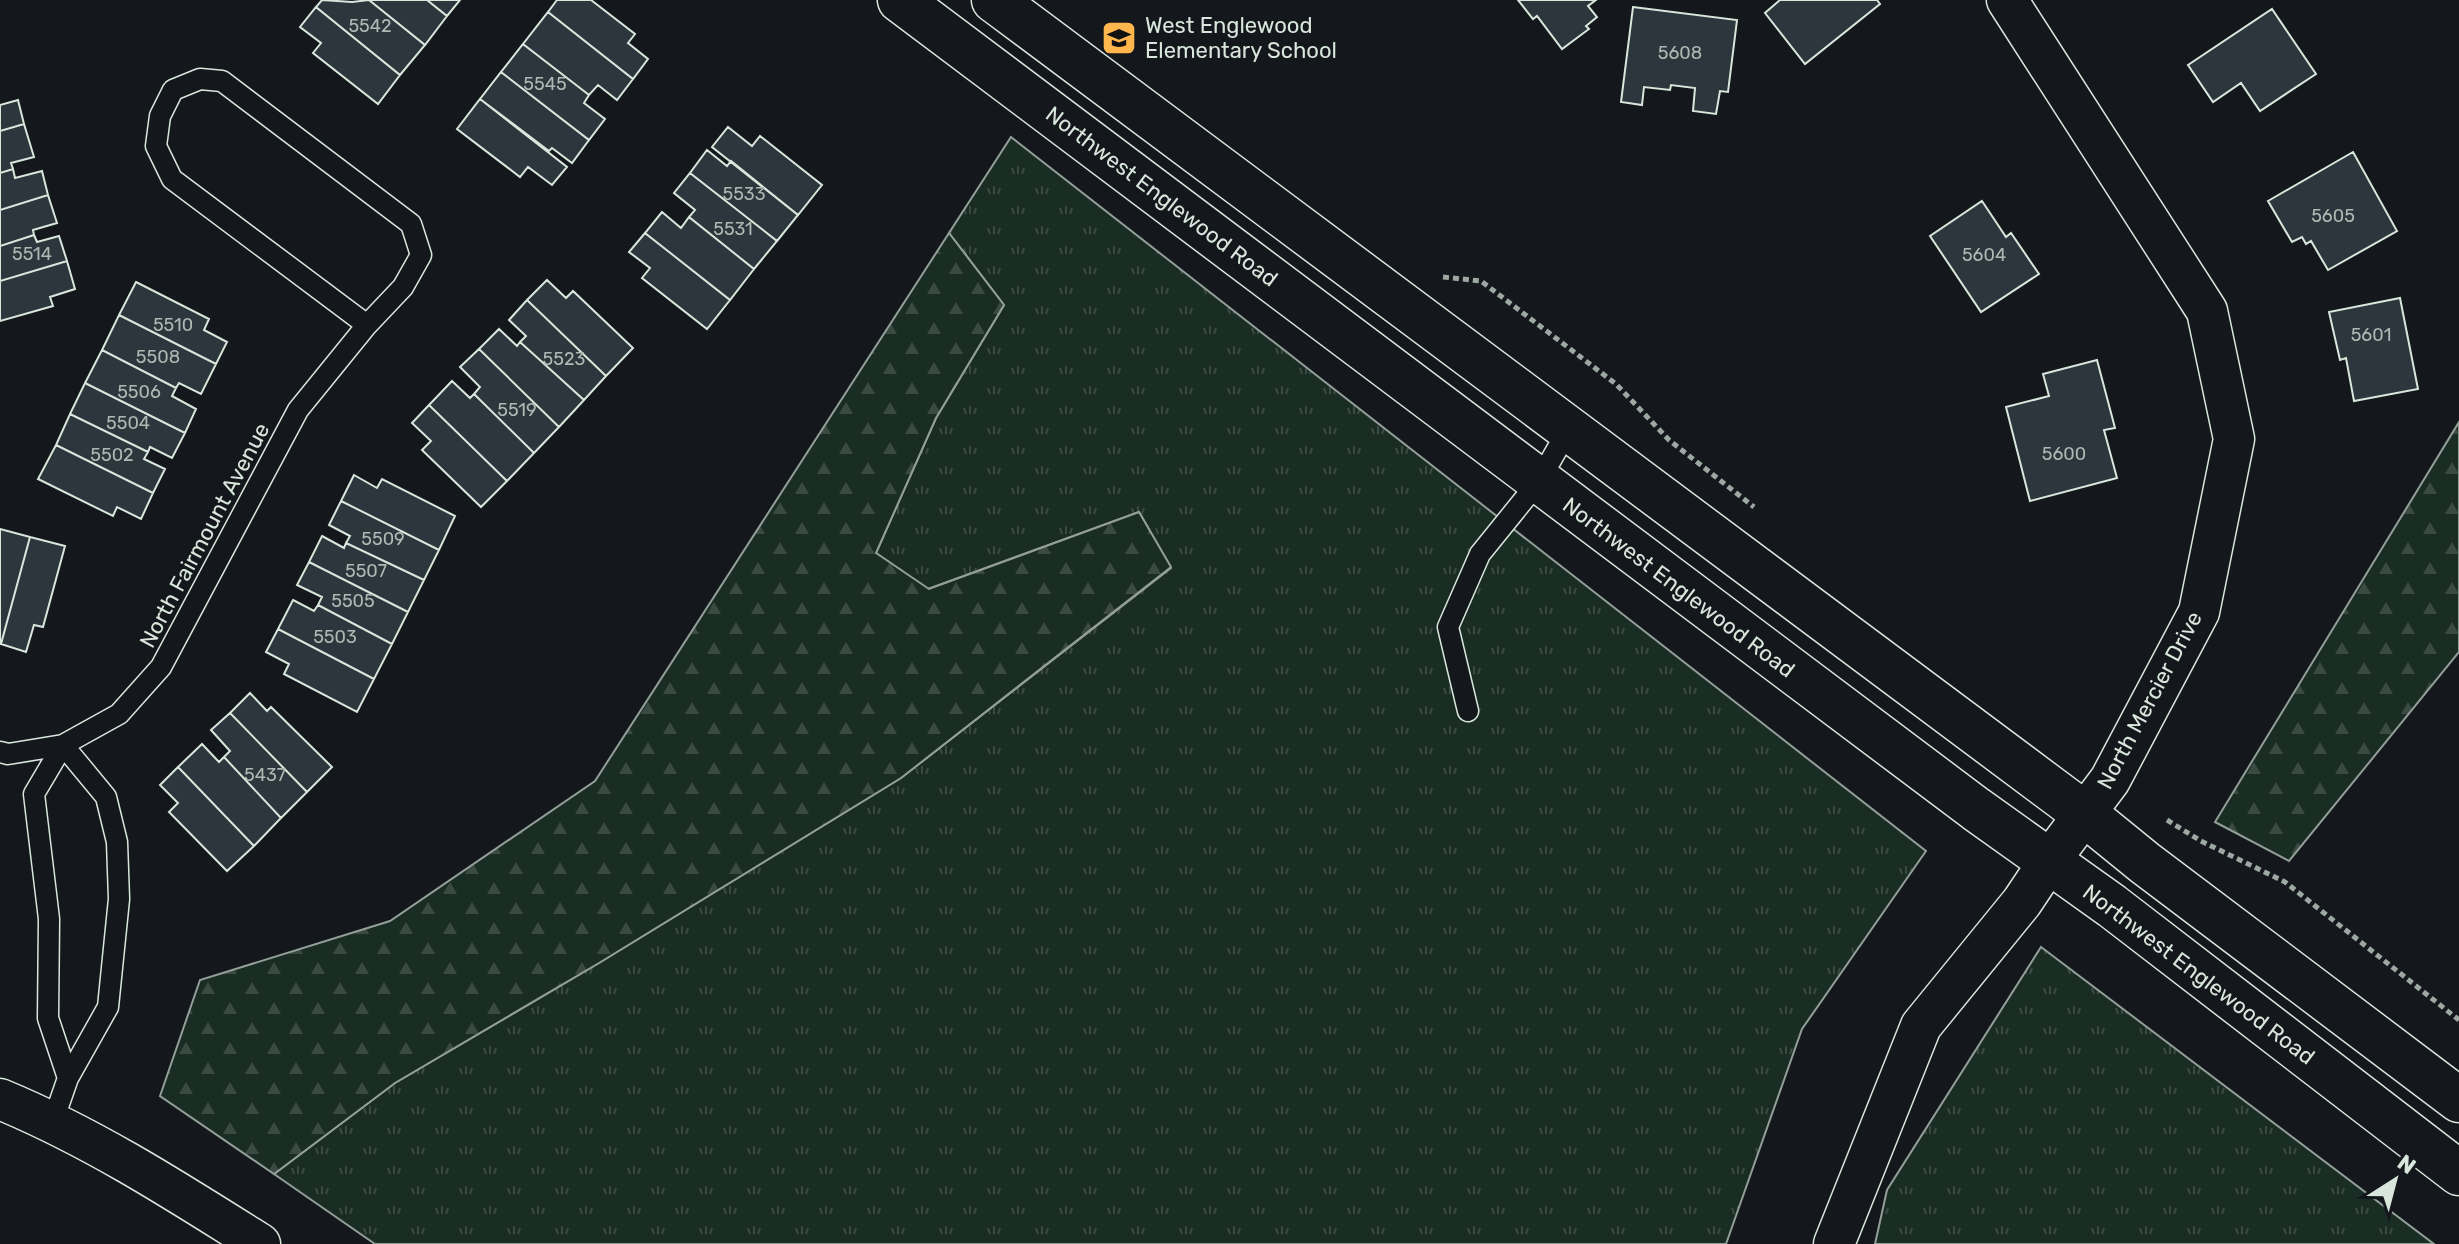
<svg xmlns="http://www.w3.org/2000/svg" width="2459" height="1244" viewBox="0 0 2459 1244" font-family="Rubik,sans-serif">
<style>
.grass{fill:url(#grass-tufts);stroke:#939e99;stroke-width:2}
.forest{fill:url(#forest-firs);stroke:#939e99;stroke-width:2}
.building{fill:#2c363c;stroke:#d8e6dc;stroke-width:2}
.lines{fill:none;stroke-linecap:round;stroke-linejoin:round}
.lane-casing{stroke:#d8e6dc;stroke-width:23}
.street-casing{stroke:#d8e6dc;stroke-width:43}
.secondary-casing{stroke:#d8e6dc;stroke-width:47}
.path{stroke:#9da8a2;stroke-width:5;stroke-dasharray:6 4;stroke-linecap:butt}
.lane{stroke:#14181c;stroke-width:20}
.street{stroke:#14181c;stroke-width:40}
.secondary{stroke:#14181c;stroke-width:44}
.labels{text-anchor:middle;stroke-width:6;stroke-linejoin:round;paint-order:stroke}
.number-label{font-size:18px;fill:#adbab4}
.poi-label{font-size:22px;fill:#d8e6dc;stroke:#14181c;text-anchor:start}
.street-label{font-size:22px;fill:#d8e6dc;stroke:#14181c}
</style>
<defs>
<pattern id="grass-tufts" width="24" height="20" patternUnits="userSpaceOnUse" patternTransform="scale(2)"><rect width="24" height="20" fill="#1a2d24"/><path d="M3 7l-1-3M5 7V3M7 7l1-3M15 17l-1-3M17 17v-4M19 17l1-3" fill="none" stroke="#3b4b43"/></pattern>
<pattern id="forest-firs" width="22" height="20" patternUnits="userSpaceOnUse" patternTransform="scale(2)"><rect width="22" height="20" fill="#1a2d24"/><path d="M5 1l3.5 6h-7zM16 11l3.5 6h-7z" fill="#3b4b43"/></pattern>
</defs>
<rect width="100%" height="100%" fill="#14181c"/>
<!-- grass -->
<path class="grass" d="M1011,137l915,714 -124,178 -76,215h-1351l-101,-70 121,-91 204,-120 302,-185 270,-210 -32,-56 -211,77 -52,-36 60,-135 68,-113 -55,-72z
M2041,947l393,297h-559l12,-54z"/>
<!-- forest -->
<path class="forest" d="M949,233l55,72 -68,113 -60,135 53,36 210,-77 32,55 -270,211 -302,185 -204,120 -121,91 -114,-78 40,-116 190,-59 205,-140z
M2459,422v230l-170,209 -74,-39z"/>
<!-- building -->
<path class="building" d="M322,0l30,2 17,-2 56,45 -25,30 -84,-68z
M369,0h58l20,16 -22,29z
M427,0h33l-13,16z
M557,0h34l44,34 -7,9 20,16 -15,20 -85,-67z
M1518,0h78l-8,6 9,11 -11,9 3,3 -27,20 -25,-33 -4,3z
M1780,0h97l3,4 -75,60 -40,-51z
M316,7l84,68 -22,29 -65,-51 8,-10 -21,-16z
M1633,7l104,13 -9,72 -8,-1 -4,23 -23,-3 2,-23 -24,-3 -1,5 -26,-3 -2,18 -21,-3z
M2272,9l44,65 -56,37 -19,-28 -28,19 -25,-37z
M548,12l85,67 -16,21 -19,-15 -9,10 -66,-51z
M523,44l66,51 -5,8 21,16 -16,21 -88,-68z
M501,72l88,68 -17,23 -20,-15 -3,3 -69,-52z
M480,99l87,68 -15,18 -24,-18 -8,10 -63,-48z
M18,100l6,24 -24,7v-26z
M24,124l10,33 -23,6 2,6 -13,4v-42z
M728,127l24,19 8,-10 62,49 -24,30 -86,-68z
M707,150l20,16 4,-5 67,54 -21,26 -87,-68z
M2353,152l44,79 -69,39 -17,-29 -5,3 -4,-7 -10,5 -24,-41z
M13,169l2,9 27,-7 6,24 -48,15v-37z
M690,173l87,68 -23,28 -65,-52 6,-7 -21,-17z
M48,195l9,28 -24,7 1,5 -34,11v-36z
M1982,201l24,36 5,-4 28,41 -58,38 -51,-76z
M662,212l19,16 8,-11 65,52 -24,31 -85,-67z
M645,233l85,67 -23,29 -65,-51 8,-10 -21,-16z
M34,235l3,7 22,-6 8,25 -67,20v-35z
M67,261l8,28 -25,8 3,9 -53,15v-40z
M547,280l19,18 7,-7 60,57 -27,28 -79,-76z
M136,282l73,37 -5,11 23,12 -11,22 -97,-49z
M2400,298l18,91 -64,12 -8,-43 -6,2 -11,-48z
M527,300l79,76 -22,24 -64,-58 6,-6 -17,-16z
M119,315l97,49 -15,30 -22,-11 -3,5 -74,-38z
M499,329l18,17 3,-4 64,58 -25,27 -80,-78z
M479,349l80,78 -25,26 -60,-59 6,-7 -20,-20z
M102,350l74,38 -4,8 24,13 -11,24 -100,-50z
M2097,360l18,68 -11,2 13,48 -87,23 -24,-94 43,-11 -6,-22z
M452,381l18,17 4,-4 60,59 -27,28 -78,-76z
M85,383l100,50 -13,25 -22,-11 -2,5 -78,-38z
M429,405l78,76 -26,26 -59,-57 9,-9 -19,-18z
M70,414l78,38 -4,7 21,10 -12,24 -97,-48z
M56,445l97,48 -12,26 -24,-12 -4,9 -75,-37z
M354,475l23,13 5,-9 73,37 -16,34 -98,-49z
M341,501l98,49 -15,30 -78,-37 4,-7 -21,-11z
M0,529l30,8 -29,107h-1z
M322,536l22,12 2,-5 78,37 -16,32 -99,-50z
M30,537l35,9 -22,81 -9,-2 -8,27 -25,-8z
M309,562l99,50 -16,32 -74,-39 4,-8 -25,-12z
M293,600l21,11 4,-6 74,39 -18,35 -96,-50z
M278,629l96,50 -17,33 -73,-38 5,-10 -23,-12z
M250,693l17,18 4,-4 61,60 -25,25 -77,-79z
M230,713l77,79 -26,26 -57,-61 6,-6 -19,-21z
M202,744l17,18 5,-5 57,61 -27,28 -76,-79z
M178,767l76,79 -27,25 -58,-59 9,-9 -18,-18z"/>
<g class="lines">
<!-- lane casing -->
<g class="lane-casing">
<path id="lane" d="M1468,711l-20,-84 32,-73 59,-73 29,-51
M0,752l8,2 55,-9 56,-31 42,-47 137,-257 69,-85 36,-38 18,-32 -10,-31 -189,-143 -22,-2 -27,11 -13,26 -4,30 16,33 195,146
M53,1121l15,-43 40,-71 11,-108 -2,-57 -11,-45 -43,-52 -29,49 15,125 -1,99 20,60"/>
</g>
<!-- street casing -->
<g class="street-casing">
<path id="street" d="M0,1099c92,38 176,92 260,145
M1834,1244l87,-218 101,-124 28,-42 60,-80 89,-168 35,-173 -27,-128 -200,-311"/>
</g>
<!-- secondary casing -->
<g class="secondary-casing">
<path id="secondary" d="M900,0l1076,809 136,97 347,267
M994,0l1092,815 59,48 314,237"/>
</g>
<!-- path -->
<path class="path" d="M1443,277l38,4 135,103 53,56 85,67
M2167,820l34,21 84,41 174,138"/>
<!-- lane -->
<use href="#lane" class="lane"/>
<!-- street -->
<use href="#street" class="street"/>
<!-- secondary -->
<use href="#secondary" class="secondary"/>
</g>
<!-- icons -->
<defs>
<g id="school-square" transform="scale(1.8)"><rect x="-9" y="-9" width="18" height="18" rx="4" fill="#ffb74d" stroke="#14181c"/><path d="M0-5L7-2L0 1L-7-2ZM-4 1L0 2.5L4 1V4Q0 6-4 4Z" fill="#111"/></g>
</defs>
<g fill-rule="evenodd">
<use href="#school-square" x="1119" y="38"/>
</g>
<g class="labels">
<!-- number labels -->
<g class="number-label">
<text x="370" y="32">5542</text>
<text x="1680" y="59">5608</text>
<text x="545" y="90">5545</text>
<text x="744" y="200">5533</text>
<text x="2333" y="222">5605</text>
<text x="733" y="235">5531</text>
<text x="32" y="260">5514</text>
<text x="1984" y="261">5604</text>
<text x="173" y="331">5510</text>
<text x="2371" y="341">5601</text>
<text x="158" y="363">5508</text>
<text x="564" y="365">5523</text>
<text x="139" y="398">5506</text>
<text x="517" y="416">5519</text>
<text x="128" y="429">5504</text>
<text x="2064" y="460">5600</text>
<text x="112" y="461">5502</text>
<text x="383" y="545">5509</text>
<text x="366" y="577">5507</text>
<text x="353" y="607">5505</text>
<text x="335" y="643">5503</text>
<text x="265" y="781">5437</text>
</g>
<!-- poi labels -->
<g class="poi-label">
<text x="1145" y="33">West Englewood<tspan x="1145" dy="25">Elementary School</tspan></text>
</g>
<!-- street labels -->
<g class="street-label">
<text transform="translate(1162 196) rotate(37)" y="8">Northwest Englewood Road</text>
<text transform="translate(204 535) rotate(-62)" y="8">North Fairmount Avenue</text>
<text transform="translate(1679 587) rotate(37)" y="8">Northwest Englewood Road</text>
<text transform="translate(2149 700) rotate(-62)" y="8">North Mercier Drive</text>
<text transform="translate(2199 974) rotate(37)" y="8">Northwest Englewood Road</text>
</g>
</g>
<!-- north arrow -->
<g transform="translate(2395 1180) rotate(36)" stroke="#14181c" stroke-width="6" paint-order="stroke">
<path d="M0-6L14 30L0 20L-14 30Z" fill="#d8e6dc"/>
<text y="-12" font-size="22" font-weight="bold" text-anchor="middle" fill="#d8e6dc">N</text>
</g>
</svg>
